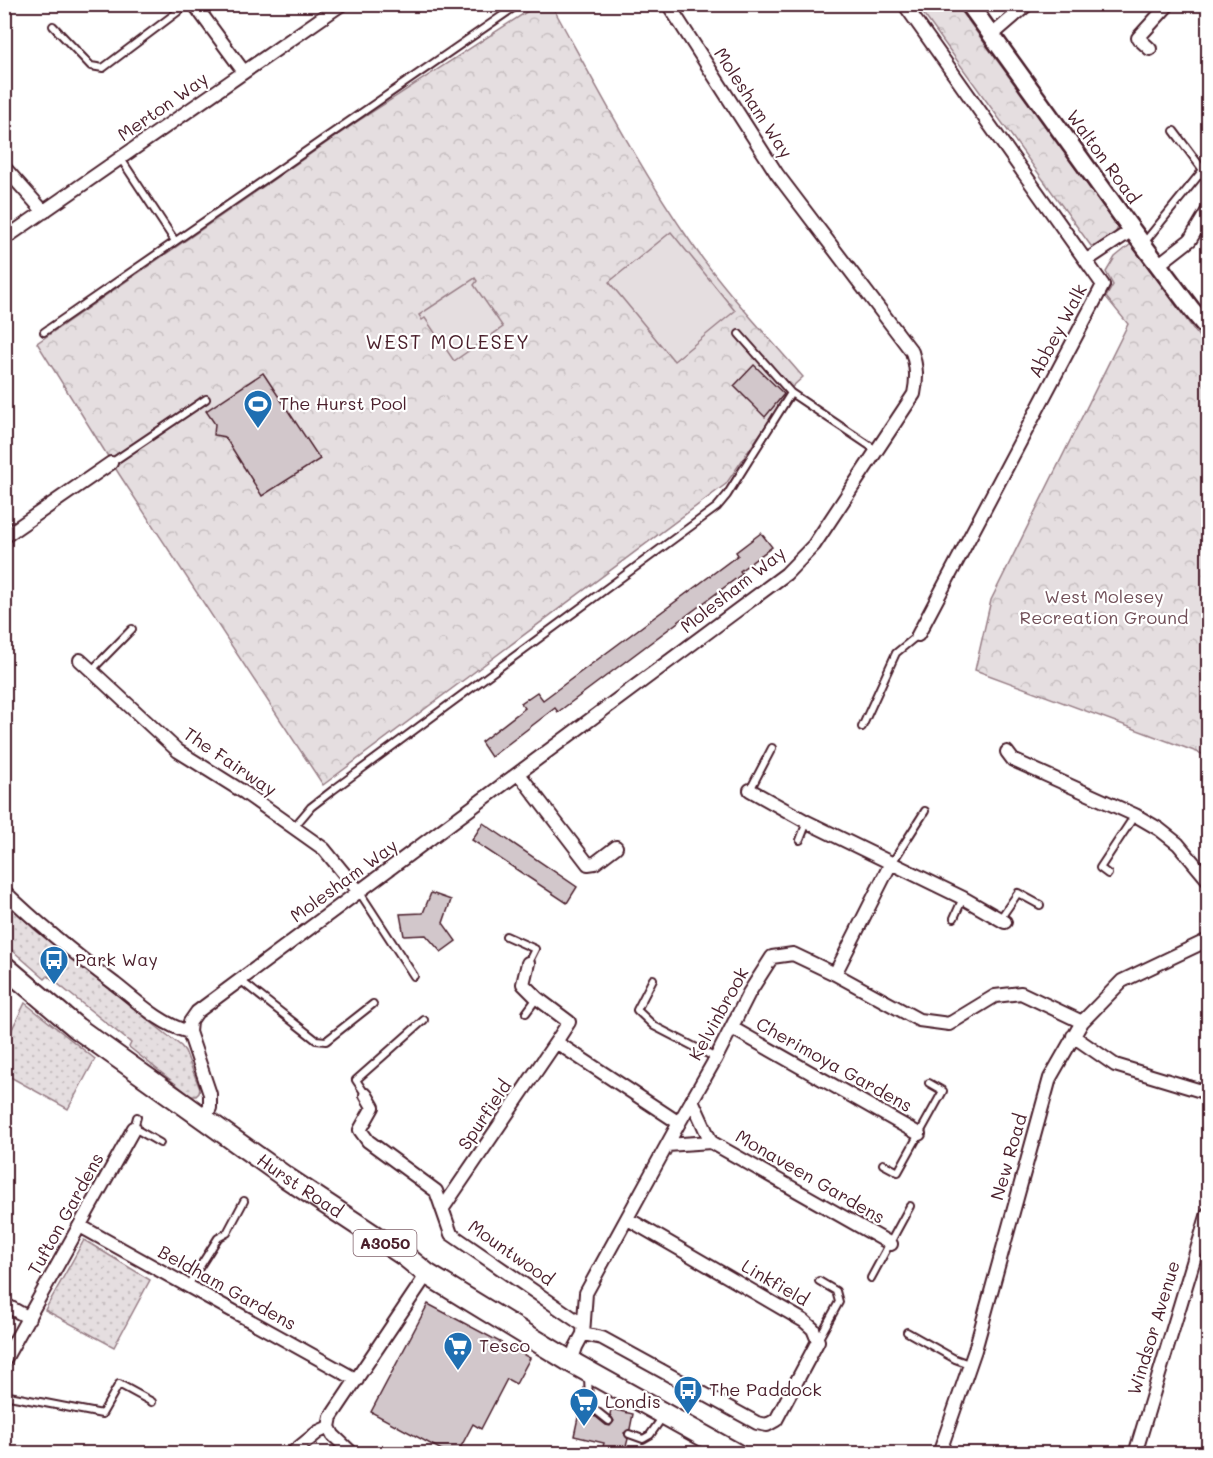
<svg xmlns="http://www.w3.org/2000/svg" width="1213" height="1458" viewBox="0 0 1213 1458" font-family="Mali,sans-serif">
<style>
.grass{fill:url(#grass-dots);stroke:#987e86;stroke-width:1.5}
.park{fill:url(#park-crowns);stroke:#987e86;stroke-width:1.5}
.pitch{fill:#e5dee0;stroke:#987e86;stroke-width:1.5}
.building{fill:#d2c7cb;stroke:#4a1f2b;stroke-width:1.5}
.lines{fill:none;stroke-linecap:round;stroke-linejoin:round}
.service-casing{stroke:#4a1f2b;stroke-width:10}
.minor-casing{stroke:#4a1f2b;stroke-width:16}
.secondary-casing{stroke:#4a1f2b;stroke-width:21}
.primary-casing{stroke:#4a1f2b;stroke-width:24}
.service{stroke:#fff;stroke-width:6}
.minor{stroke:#fff;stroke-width:12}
.secondary{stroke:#fff;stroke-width:16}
.primary{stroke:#fff;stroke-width:20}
.labels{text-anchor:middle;stroke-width:4.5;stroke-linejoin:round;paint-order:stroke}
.shield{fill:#fff;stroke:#80626b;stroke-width:1.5}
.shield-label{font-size:16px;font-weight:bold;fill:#4a1f2b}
.street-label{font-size:18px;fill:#4a1f2b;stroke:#fff}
.poi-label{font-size:18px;fill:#4a1f2b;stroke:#fff;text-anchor:start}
.park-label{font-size:18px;fill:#714f58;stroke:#fff}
.neighbourhood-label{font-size:20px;letter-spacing:1.5px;fill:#4a1f2b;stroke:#fff}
</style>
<defs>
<pattern id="grass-dots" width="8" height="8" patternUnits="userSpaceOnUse" patternTransform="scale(1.5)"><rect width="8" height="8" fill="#e5dee0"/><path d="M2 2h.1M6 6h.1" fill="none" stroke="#c6bec0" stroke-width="1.8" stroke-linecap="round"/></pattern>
<pattern id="park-crowns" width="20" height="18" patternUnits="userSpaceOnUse" patternTransform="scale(1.5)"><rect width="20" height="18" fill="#e5dee0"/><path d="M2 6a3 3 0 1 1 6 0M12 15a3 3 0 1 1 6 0" fill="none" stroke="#c6bec0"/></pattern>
</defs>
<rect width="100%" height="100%" fill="#fff"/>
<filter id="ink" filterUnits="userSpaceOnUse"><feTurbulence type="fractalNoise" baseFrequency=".0167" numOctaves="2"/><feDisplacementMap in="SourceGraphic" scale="12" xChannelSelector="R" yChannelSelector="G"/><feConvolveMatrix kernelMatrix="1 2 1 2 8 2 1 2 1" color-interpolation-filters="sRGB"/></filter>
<g filter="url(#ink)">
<!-- grass -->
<path class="grass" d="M5,900l29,29 147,117 4,5 15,38 -1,4 -3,3h-5l-62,-49 2,-4 -83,-67 -3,3 -40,-35z
M25,1003l70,56 -27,50 -63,-35v-31z
M84,1240l66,40 -36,67 -69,-37z"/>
<!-- park -->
<path class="park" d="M551,4c45,81 88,164 141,240 33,47 74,90 111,133l-11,10 -66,97 -403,301 -204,-311 -82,-131 324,-224 176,-114z
M917,5h40l161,222c-3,11 -17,19 -27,19z
M1131,244l77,105v400l-3,6 -230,-85 16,-70 137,-276 -22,-27 7,-12 -7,-13 9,-15z"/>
<!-- pitch -->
<path class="pitch" d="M671,232l64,79 -61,50 -65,-79z
M475,278l2,3 -3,4 29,42 -49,34 -29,-43 -3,2 -3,-5z"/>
<!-- building -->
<path class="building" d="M754,365l30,29 -19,23 -31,-31z
M263,373l57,86 -58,37 -37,-59 -11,-2 1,-11 -9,-13z
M761,533l11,14 -32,24 2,3 -184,138 -3,-4 -64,49 -10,-15 44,-34 -4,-5 16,-11 6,8 195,-145 -2,-3z
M483,823l94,64 -10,16 -95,-63z
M431,893l20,7 -8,23 13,18 -15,11 -15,-17 -22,1 -4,-22 23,-1z
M428,1304l102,54 -14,26 -9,-5 -26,50 -8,-5 -16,30h-8l-78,-42z
M611,1409l22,5 -3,15 -6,4 4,6 -4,15h-23l3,-11 -30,-7 5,-23 17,4 10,8 4,1 4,-5 -4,-6z"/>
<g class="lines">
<!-- service casing -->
<g class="service-casing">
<path id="service" d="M53,26l38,40 12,2 85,-64
M121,159l54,82
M1143,244l60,-74 -29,-39
M44,332l475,-328
M739,334l52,59
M111,463l95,-64
M91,671l41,-42
M862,727l34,-74 22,-18
M750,790l22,-42
M294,827l17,-20 22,-17 384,-283 10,-12 64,-102 85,57
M800,840l7,-18
M892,863l33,-52
M1108,874l-8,-6 35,-53
M360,893l54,83
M954,918l9,-20
M1000,919l18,-26 22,12
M506,936l29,13 -7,14
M653,979l-16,31 17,16 62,32
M240,980l76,60 10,1 47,-37
M526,1013l11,-15
M366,1095l-10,-15 68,-60
M137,1117l-3,11 26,15
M883,1164l15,8 45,-81 -14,-8
M871,1278l39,-72
M187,1287l31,-49 9,-5 17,-32
M907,1332l48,27 14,5
M818,1340l21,-38 -3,-11 -17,-10
M588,1375l1,30 20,16
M4,1395l98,19 17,-30 33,18
M629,1434l14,5 7,-4 12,-17"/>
</g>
<!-- minor casing -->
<g class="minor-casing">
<path id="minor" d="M194,4l50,68
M904,4l199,281 -185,350
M991,36l37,-32
M1150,49l-12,-11 31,-34
M4,167l40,45
M4,239l338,-235
M1087,260l45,-30
M1158,265l32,-25 18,-30
M4,537l107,-74
M80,660l98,91 67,42 79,56 36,44
M1007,752l6,8 122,55 24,14 19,15 30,36
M519,774l69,90 7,-1 21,-16
M750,790l57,32 156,76 42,24
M4,891c35,34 72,64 111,93 23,18 45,40 74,48
M528,963l-5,21 14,14 32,24 -13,20
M835,974l56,-111
M732,1028l187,106
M1073,1036l42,29 93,28
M366,1095l7,12 -13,23 8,11 68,50 15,43 132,91
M692,1100l19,42
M204,1118l6,-10v-14l-21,-62 1,-10 7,-10 589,-438 28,-29 100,-151c3,-15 3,-26 -2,-42l-135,-178 -109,-170
M667,1145l44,-3 180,102
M443,1208l113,-166 123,81
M80,1226l277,154
M4,1304l25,14
M583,1334l19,4 155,85 10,2 9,-5 42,-79 -5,-12 -9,-8 -176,-102
M4,1361l130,-233
M571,1362l5,-15 7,-13 3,-41 93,-170 37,-65 33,-65 23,-36 21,-3 42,20 84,46 30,4 46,-28 26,-3 61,29
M329,1427l4,8 20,19
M291,1454l27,-22 11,-5 2,-10 96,-143
M939,1454l36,-104 75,-272 32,-56 40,-41 86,-41
M1135,1454l73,-241"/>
</g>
<!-- secondary casing -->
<g class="secondary-casing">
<path id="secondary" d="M969,4l163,226 60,80 16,19"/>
</g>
<!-- primary casing -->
<g class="primary-casing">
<g id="primary">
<path id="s1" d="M4,966l73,62 207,148 121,80 22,18 144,88 165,92"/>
</g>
</g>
<!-- service -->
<use href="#service" class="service"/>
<!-- minor -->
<use href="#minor" class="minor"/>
<!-- secondary -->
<use href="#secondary" class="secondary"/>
<!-- primary -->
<use href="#primary" class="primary"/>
</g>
</g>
<!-- icons -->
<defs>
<g id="stadium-pin" transform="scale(1.5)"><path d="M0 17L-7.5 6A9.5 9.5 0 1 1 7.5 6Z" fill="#1f6fb2" stroke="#fff"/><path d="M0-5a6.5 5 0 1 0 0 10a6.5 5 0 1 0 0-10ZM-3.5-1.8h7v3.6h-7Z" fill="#fff"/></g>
<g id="bus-pin" transform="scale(1.5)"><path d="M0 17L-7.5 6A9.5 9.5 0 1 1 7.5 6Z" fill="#1f6fb2" stroke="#fff"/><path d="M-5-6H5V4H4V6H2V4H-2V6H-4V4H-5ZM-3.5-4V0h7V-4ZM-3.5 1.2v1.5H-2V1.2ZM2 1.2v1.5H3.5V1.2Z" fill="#fff"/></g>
<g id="supermarket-pin" transform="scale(1.5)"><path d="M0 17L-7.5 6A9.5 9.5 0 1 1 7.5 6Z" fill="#1f6fb2" stroke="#fff"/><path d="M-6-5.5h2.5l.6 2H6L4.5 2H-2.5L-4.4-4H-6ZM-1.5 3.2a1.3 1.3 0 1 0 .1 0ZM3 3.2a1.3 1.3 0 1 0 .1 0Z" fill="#fff"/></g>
</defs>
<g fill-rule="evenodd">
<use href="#stadium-pin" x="258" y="404"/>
<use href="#bus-pin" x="54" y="960"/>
<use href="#supermarket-pin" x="458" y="1346"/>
<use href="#bus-pin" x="688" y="1390"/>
<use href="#supermarket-pin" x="584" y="1402"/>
</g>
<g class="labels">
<!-- shield labels -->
<rect class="shield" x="353.5" y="1230" width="63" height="26" rx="4.5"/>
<g class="shield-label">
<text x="385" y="1249">A3050</text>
</g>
<!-- street labels -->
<g class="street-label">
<text transform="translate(753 103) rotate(57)" y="6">Molesham Way</text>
<text transform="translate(163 107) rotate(-35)" y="6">Merton Way</text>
<text transform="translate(1103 157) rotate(54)" y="6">Walton Road</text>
<text transform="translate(1058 331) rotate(-62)" y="6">Abbey Walk</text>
<text transform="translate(733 590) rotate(-38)" y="6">Molesham Way</text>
<text transform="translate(230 762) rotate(34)" y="6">The Fairway</text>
<text transform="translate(344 881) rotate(-36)" y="6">Molesham Way</text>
<text transform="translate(719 1014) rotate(-61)" y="6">Kelvinbrook</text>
<text transform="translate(834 1065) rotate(29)" y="6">Cherimoya Gardens</text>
<text transform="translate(485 1115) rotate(-56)" y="6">Spurfield</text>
<text transform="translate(1009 1157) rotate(-74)" y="6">New Road</text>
<text transform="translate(810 1177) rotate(30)" y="6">Monaveen Gardens</text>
<text dy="6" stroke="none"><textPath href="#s1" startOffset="369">Hurst Road</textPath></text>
<text transform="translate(66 1214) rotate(-61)" y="6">Tufton Gardens</text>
<text transform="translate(511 1253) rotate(35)" y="6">Mountwood</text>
<text transform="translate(775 1283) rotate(30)" y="6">Linkfield</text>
<text transform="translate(227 1288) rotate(29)" y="6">Beldham Gardens</text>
<text transform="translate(1154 1328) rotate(-73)" y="6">Windsor Avenue</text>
</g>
<!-- poi labels -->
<g class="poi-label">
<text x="279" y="410">The Hurst Pool</text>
<text x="75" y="966">Park Way</text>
<text x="479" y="1352">Tesco</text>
<text x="709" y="1396">The Paddock</text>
<text x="605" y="1408">Londis</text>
</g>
<!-- park labels -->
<g class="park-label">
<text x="1104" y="603">West Molesey<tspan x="1104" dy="21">Recreation Ground</tspan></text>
</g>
<!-- neighbourhood labels -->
<g class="neighbourhood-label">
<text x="448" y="349">WEST MOLESEY</text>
</g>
</g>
<!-- margin -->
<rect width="1213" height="1458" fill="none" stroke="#fff" stroke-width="24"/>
<rect x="12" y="12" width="1189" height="1434" fill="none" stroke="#4a1f2b" stroke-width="2" filter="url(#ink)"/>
</svg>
